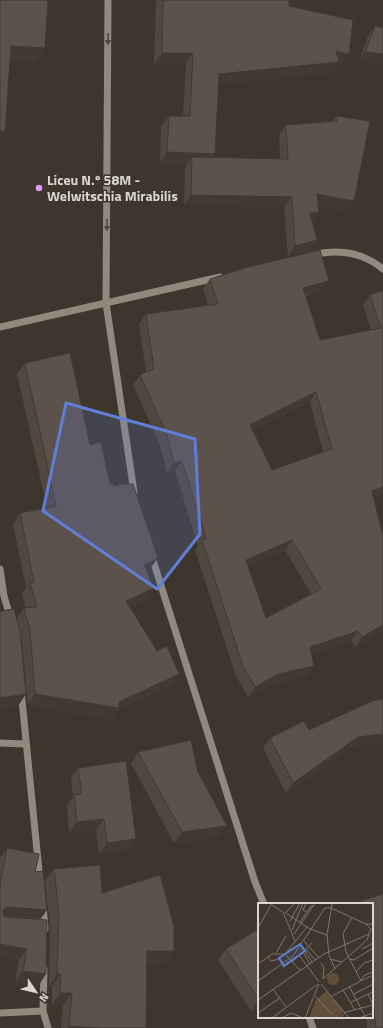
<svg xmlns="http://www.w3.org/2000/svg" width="383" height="1028" viewBox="0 0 383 1028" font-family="'Titillium Web',sans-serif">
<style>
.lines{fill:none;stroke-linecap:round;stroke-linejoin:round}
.minor{stroke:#91887e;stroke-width:7}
.wall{fill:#504740;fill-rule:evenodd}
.shaded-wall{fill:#413934}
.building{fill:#5d524b;stroke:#413934;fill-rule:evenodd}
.oneway{fill:#4f463d}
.marked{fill:#5f7ed5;fill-opacity:0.2;stroke:#5f7ed5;stroke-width:3;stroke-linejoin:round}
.poi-dot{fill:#dd99f3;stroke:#3e362d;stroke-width:1.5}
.labels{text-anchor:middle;stroke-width:3;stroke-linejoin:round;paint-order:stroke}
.poi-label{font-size:14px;font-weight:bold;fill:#dad6d0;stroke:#3e362d;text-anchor:start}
.inset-road{fill:none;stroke:#7c766e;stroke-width:1}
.view{fill:#5f7ed5;fill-opacity:0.15;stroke:#5f7ed5;stroke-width:2}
.inset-edge{fill:none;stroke:#dad6d0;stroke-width:2}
</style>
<rect width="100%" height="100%" fill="#3e362d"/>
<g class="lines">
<!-- minor -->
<path class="minor" d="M108,0l-2,303 28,189
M312,255c25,-6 50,-3 71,14
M0,327l220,-50
M151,554l104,328 9,22
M0,569l4,27 6,21
M21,690l19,191
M0,743l26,1
M43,905l2,24
M44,969l-1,42 5,17
M0,1013l43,-2
M309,1017l4,11"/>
</g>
<!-- wall -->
<path class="wall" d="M156,0h133v6l60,48 -8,11 -4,-1 -6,9 -112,11 -6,73 67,2 -1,-24 7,-10 46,-4 4,-5 18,85 -8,10 -28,-5 -6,16 5,18 -7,11 -22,5 -4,-49 -100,-2 1,-38 2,-3 -27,-1 1,-36 8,-11h14l3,-52h-32z
M383,25v39l-24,-3 9,-25 7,-10 6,2z
M210,279l112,12 -16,5 14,44 51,-10 -8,-25 7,-10 13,-5v204l-9,4 9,38v95l-28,16 -4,-6 -39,13 -5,22 -35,8 -24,13 -12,-21 -41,-126 3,-4 -23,-75 -8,2 -7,-28 -27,-60 7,-10 6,-3 -7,-48 7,-10 62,-9 -5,-16zM310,402l13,50 -51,18 -19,-40zM285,550l26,44 -45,24 -18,-52z
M25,363l65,82 20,39 40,85 -4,1v30l-16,7 42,78 -54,25 -6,9 -84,-14 -6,-64 -1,-3 -3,68 -1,-88 7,-10h2l-4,-14 4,-6 -13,-64 7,-11 27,-5 -30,-134z
M309,730l42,17 -65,46 -23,-45 7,-10z
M138,752l60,20 21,65 -45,6 -43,-80z
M78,768l51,81 -30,5 -3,-24 -27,2 -2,-27 6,-8 -2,-19z
M7,848l28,24 5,48 -1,65 -24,-4 4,-21 -19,-4v-99z
M54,869l48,24 63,71h-18l-1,64h-85l2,-23h-11v-18h-3l1,-61 -5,-45z
M372,904l11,124h-16l-1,-11h6z
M259,930v76l-8,5 -33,-51 8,-11z"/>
<!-- shaded-wall -->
<path class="shaded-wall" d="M11,46l34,2 -11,15 -34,-2z
M336,51l13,3 -8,11 -4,-1 -6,9 -120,12 8,-11z
M365,52l18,2v10l-24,-3z
M162,53h31l-7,11h-32z
M0,131h5l-5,7z
M167,152l48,2 -7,11 -16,-8 -5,7 -27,-1z
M317,194l37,7 -8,10 -36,-6z
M191,195l101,2 -8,10 -100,-2z
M319,212l-7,11 -2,-10z
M317,240l-7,11 -22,5 7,-10z
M329,281l-7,10 -26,7 7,-10z
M316,392l-6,10 -67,33 7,-10z
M182,461l-7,10 -8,2 7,-10z
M383,487v7l-18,7 7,-10z
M292,540l-7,10 -45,20 6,-10z
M158,558l-8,11 -14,7 8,-11z
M154,588l-8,12 -28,12 8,-11z
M383,625v6l-28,16 7,-10z
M358,631l-7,10 -48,16 7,-10z
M314,666l-7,10 -35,8 -24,13 7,-10 23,-13z
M179,674l-7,11 -54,25 -6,9 -84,-14 7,-11 84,8z
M26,694l-8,12 -18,3v-11z
M383,734v9l-32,4 -65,46 7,-10 65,-46z
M104,819l-8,11 -27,2 8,-10z
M227,826l-8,11 -45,6 8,-11z
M136,839l-7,10 -30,5 8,-11z
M8,907l39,3 -8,11 -39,-3 4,-9z
M0,944l27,5 -8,11 -19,-4z
M147,951h27l-9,13h-27z
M23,971l23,3 -7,11 -24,-4z
M57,974h4l-9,13h-3z
M60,993h12l-9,12h-11z
M259,1000v6l-8,5z
M69,1026l30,2h-31z"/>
<!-- building -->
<path class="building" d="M0,0h48l-3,48 -34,-2 -6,85h-5z
M163,0h126v6l64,14 -4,34 -13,-3 3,11 -120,12 -4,80 -48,-2 2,-36h21l3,-63h-31z
M375,26l8,2v26l-18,-2z
M336,116l34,5 -16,80 -37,-7 2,18 -9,1 7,27 -22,6 -3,-49 -101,-2 1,-38 96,2 -2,-34 51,-4z
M320,250l9,31 -26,7 17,52 61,-12 -11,-33 13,-5v197l-11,4 11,45v89l-21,12 -4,-6 -48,16 4,19 -36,8 -23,13 -12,-21 -41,-126 4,-1 -24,-78 -8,2 -7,-28 -27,-60 14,-6 -8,-55 72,-10 -8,-25 38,-12zM316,392l16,57 -60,21 -22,-45zM292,540l29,49 -55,29 -20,-58z
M70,353l20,92 11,-3 9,42 3,-1 1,3 9,-2h10l25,74 -14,7 10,23 -28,13 31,50 10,-5 12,28 -60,28v6l-84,-14 -5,-64 -6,-22 13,-1 -7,-24 4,-1 -14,-69 36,-7 -31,-143z
M14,609l6,22 6,63 -26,4v-87z
M383,699v35l-25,3 -65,46 -23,-45 34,-17 5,9 63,-29z
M191,740l7,32 29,54 -45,6 -44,-80z
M126,761l10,78 -29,4 -3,-24 -27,3 -3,-27 8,-1 -4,-26z
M7,848l32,6 -4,18 8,-1 4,39 -39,-3 -4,2 -1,3 1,4 3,1 40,3 -1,54 -23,-3 4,-22 -27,-5v-60z
M100,865l2,28 58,-18 14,51v25h-27l-1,77h-47l-30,-2 3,-33h-12l1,-19h-4l2,-61 -5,-44z
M383,894v134h-7l-4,-38v-86h-20z
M258,929l1,1v70l-33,-51z"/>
<!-- one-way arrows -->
<defs><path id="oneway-solid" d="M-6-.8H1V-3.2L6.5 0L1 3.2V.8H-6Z"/></defs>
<g class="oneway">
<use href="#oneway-solid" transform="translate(108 39) rotate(90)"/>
<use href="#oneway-solid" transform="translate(107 225) rotate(90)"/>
</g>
<!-- marked area -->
<path class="marked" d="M66,403l129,36 5,95 -43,55 -114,-78z"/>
<!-- markers -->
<circle class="poi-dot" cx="39" cy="188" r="4"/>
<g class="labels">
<!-- poi labels -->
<g class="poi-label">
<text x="47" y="185">Liceu N.º 58M -<tspan x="47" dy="16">Welwitschia Mirabilis</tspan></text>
</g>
</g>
<!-- overview -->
<g transform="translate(258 903)">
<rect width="115" height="115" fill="#3e362d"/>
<path d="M69 76a6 6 0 1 1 12 0a6 6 0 1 1-12 0Z" fill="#624f3a"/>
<path d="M68,88l18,20 -7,7h-28l7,-18z" fill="#624f3a"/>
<path class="inset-road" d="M48,0l-3,7 4,2M74,1l-5,31 2,20 6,14M14,2l11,7 12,29M27,10l10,-10M28,10l24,16 17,6M94,14l-9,17 3,18 15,29 10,-5M32,18l10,-18M42,19l11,-16h3M0,25l14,-25M34,27l11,-27M36,31l21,-31M46,38l15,17M48,46l9,11M104,46l11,-6M47,48l7,11M45,49l7,12M18,50l10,-17M41,52l20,27M10,54l3,4 8,-2M72,56l12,3M91,56l5,1 19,-12M34,59l20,-19M63,60l3,5 -1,11M0,61l14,-10h13M42,67l-15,-16 22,-27M98,69l8,-9 9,-3M65,76l44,-39 4,-11 -5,-5M0,78l35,-25 32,-48h6l35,16h7M63,81l28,34M91,83l17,32M15,86l13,18M85,87l12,20M96,91l19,-10M110,91l5,11M57,93l17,18M74,93l27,-14 6,-7 8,-3M0,97l66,-46 45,-20M93,99l22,-10M0,110l22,-15M14,115l46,-34M24,115l9,-5 12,5M47,115l14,-34M81,115l7,-6 27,-7M101,115l14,-5"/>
<path class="view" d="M42,41l5,7 -21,15 -5,-8z"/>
<rect width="115" height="115" class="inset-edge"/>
</g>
<!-- north arrow -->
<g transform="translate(36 992) rotate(125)" stroke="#3e362d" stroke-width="3" paint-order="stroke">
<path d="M0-3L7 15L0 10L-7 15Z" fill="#dad6d0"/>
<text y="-6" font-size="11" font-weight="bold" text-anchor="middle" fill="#dad6d0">N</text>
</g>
</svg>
